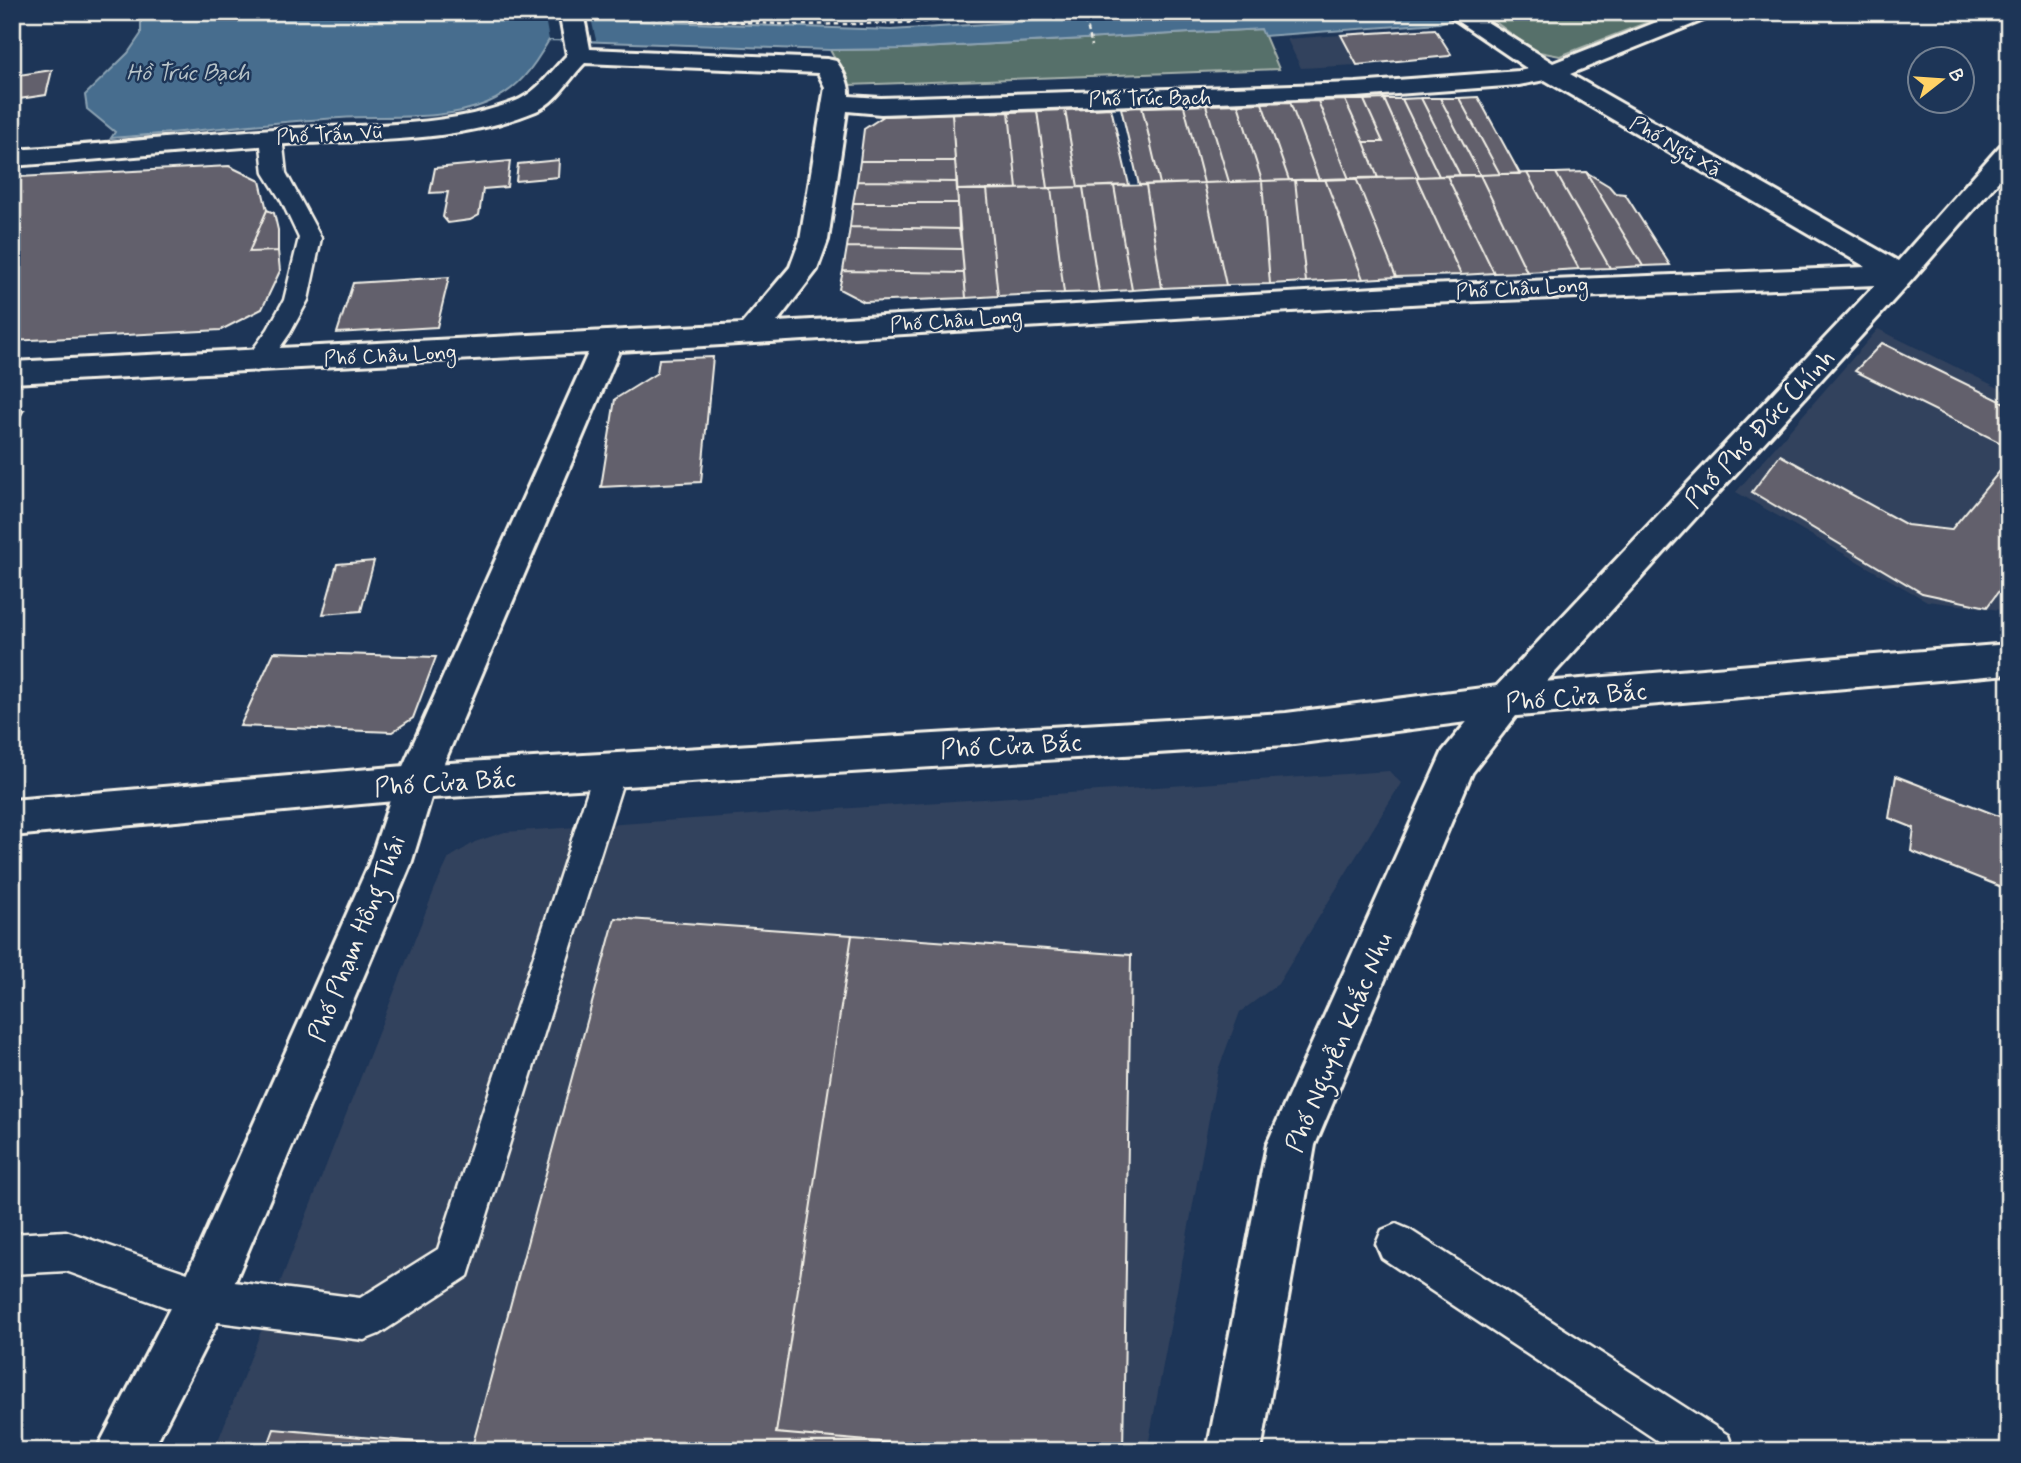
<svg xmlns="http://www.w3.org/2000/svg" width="2021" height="1463" viewBox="0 0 2021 1463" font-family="Mynerve,sans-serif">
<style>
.built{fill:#32425d}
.green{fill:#566f6b;stroke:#a5b0aa;stroke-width:2}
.water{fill:#466d8e;stroke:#8ca2b2;stroke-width:2}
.pier{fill:#1d3557}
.building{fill:#62616c;stroke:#f4f1e8;stroke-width:2}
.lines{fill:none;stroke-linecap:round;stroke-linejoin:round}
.service-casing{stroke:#f4f1e8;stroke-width:5}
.minor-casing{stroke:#f4f1e8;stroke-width:6}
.tertiary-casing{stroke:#f4f1e8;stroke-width:6}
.path{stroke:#f4f1e8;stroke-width:2.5;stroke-dasharray:4.5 3.5;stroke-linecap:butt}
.service{fill:#1d3557;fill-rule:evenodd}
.minor{fill:#1d3557;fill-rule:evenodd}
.tertiary{fill:#1d3557;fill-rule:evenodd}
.labels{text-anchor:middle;stroke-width:5;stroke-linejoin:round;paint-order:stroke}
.far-street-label{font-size:21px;fill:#f4f1e8;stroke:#1d3557}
.far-water-label{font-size:23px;font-style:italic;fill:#b7c3c8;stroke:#1d3557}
.street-label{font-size:26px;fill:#f4f1e8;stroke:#1d3557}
</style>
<rect width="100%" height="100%" fill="#1d3557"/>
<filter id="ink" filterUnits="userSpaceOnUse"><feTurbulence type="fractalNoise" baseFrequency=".0143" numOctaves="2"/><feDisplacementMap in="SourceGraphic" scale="14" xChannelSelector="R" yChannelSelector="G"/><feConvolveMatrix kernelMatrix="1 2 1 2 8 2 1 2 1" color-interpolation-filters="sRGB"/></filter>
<g filter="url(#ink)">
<!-- built -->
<path class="built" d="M1341,35l16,30 -56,3 -14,-29z
M1878,329l131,64v218l-82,-10 -191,-109z
M1389,771l12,12 -123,201 -38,28 -22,58 -71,381h-933l221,-563 14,-30 26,-16 30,-10z"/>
<!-- green -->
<path class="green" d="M1482,12h192l-114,44 -26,-5z
M1262,29l17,40 -430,16 -19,-35 73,-1z"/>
<!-- water -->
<path class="water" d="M128,12h414l3,6 346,12 283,-18h295l-30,11 -175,13 -3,-7 -358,20 -73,1 -281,-10c-16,28 -31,50 -62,63 -45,19 -99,12 -147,15 -77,4 -153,15 -229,20l4,-6 -28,-23 -2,-14 43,-42 13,-19v-16z"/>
<!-- pier -->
<path class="pier" d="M545,18h46l5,22h-47z"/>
<!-- building -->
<path class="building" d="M1435,29l16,25 -2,2 -92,9 -16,-30z
M52,70l-6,25 -34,5v-24z
M1478,97l42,77h-20l-41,-76z
M1421,98l39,77 -21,1 -37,-77z
M1421,98h19l40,77h-20z
M1440,98h19l41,76 -20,1z
M1384,99l35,78 -41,1 -14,-36h19l-19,-42z
M1384,99h18l37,77 -20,1z
M1345,100h19l19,42h-19z
M1345,100l19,42 14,36 -29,1 -31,-78z
M1318,101l31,78 -30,1 -29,-78z
M1290,102l29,78h-30l-27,-77z
M1262,103l27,77 -27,1 -24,-77z
M1238,104l24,77 -33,1 -23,-77z
M1206,105l23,77 -25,1 -20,-77z
M1184,106l20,77 -44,1 -18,-77z
M1142,107l18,77 -21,1 -18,-77z
M1111,108l18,77 -51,2 -13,-77z
M1065,110l13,77 -30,1 -11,-77z
M1037,111l11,77 -31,1 -8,-77z
M1009,112l8,77 -60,1 -5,-77z
M952,113l3,48h-95l4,-32 20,-13z
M559,160l-1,17 -42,4 2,-17z
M510,161l-3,26 -24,2 -4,26 -9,5 -22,3 -5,-6 5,-25 -18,1 5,-25z
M860,161h95l2,21 -100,-1z
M229,166l31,15 7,29 -18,42 29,-1 2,20 -18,38 -41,21 -209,11v-160l7,-4z
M1586,172l57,94 -33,2 -54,-95z
M1586,172l23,14 6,7 10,1 45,71 -27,1z
M1527,173l52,96 -52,3 -47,-97z
M1527,173h29l54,95 -31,1z
M1480,175l47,97 -33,1 -47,-97z
M1447,176l47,97 -33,2 -45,-98z
M1416,177l45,98 -65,2 -40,-99z
M1356,178l40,99 -33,2 -38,-100z
M1325,179l38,100 -57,3 -11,-102z
M1295,180l11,102 -36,2 -8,-103z
M857,181l100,1 1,21h-105z
M1262,181l8,103 -44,1 -22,-102z
M1204,183l22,102 -64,3 -16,-103z
M1146,185l16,103 -30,2 -18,-104z
M1114,186l18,104 -33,2 -16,-105z
M1083,187l16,105 -35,1 -13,-105z
M1051,188l13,105 -66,3 -11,-107z
M987,189l11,107 -32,2 -9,-108z
M853,203h105l1,26 -109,-2z
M267,210l7,3 4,17v21l-29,1z
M850,227l109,2 3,20 -115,-2z
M847,247l115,2 2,24 -121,-2z
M843,271l121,2 2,25 -102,4 -25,-13z
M449,277l-12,50 -100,6 16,-50z
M1882,343l127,62v42l-154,-76z
M713,357l-12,125 -100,5 14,-88 42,-26 2,-14z
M12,410h12l-12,21z
M1780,455l127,70 44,5 58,-70v117l-22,30 -65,-14 -170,-101z
M374,561l-13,50 -38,3 14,-50z
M274,652l162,5 -23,61 -21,14 -152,-6z
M1896,776l113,44v70l-98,-39 3,-23 -25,-10z
M615,918l237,17 -76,498 207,18h-466l-45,-4z
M852,935l279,20 -8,496h-140l-207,-18z
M274,1429l198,18 45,4h-251z"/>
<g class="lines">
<!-- service casing -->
<g class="service-casing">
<path id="service" d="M271,131l7,2 4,4 4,36 35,65 -13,62 -18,33 -25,36 -9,2 -9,-2 -4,-6 25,-34 16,-29 15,-62 -17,-36 -18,-29 -4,-36 4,-4z
M610,758l11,4 5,10 -158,504 -89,58 -15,6 -162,-20 -136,-49 -54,3v-40l54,-3 136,47 158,20 78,-49 156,-477 5,-10z
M1396,1224l14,6 318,205 6,16h-61l-291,-193 -6,-14 6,-14z"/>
</g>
<!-- minor casing -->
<g class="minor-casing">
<path id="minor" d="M559,12h24l7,37 237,10 9,2c7,10 14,22 13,35l32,2 475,-15 163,-12 9,-2 -84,-57h27l82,51 129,-51h32l-3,5 -141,57 328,187 102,-115 9,-2v25l-98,112 -392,431 -47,61 -157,372 -54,306h-54l60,-307 176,-393 50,-61 382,-405 -447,18 -809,48 -183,431 -25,82 -191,453 -68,134h-56l88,-170 185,-417 27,-82 192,-429 -576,30v-21l730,-38 48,-57 10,-27 25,-153 -7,-14 -233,-10c-16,16 -28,39 -49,48 -82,34 -177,28 -264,34 -86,6 -173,15 -260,21v-16c87,-5 174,-15 261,-21 80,-5 168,1 243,-28 22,-9 35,-30 51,-46zM1545,80l321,187 -438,18 -651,37 40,-52 11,-30 19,-129 34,3 475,-17 163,-12z"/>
</g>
<!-- tertiary casing -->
<g class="tertiary-casing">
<path id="tertiary" d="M2009,644v30l-503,43 -220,28 -870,54 -404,37v-36l404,-35 870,-52 220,-28z"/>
</g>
<!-- path -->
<path class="path" d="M1084,13l8,33
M611,15l186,10 104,-2 191,-11"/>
<!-- service -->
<use href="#service" class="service"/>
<!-- minor -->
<use href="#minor" class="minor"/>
<!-- tertiary -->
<use href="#tertiary" class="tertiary"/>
</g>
</g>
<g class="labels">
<!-- far-street labels -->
<g class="far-street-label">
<text transform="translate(1150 98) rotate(-1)" y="7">Phố Trúc Bạch</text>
<text transform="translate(329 134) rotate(-3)" y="7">Phố Trấn Vũ</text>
<text transform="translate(1676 146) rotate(30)" y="7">Phố Ngũ Xã</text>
<text transform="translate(1522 288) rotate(-3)" y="7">Phố Châu Long</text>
<text transform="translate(956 320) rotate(-4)" y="7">Phố Châu Long</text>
<text transform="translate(390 355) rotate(-3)" y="7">Phố Châu Long</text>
</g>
<!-- far-water labels -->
<g class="far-water-label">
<text x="188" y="80">Hồ Trúc Bạch</text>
</g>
<!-- street labels -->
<g class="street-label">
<text transform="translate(1759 428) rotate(-47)" y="9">Phố Phó Đức Chính</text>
<text transform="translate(1576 696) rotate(-5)" y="9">Phố Cửa Bắc</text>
<text transform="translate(1011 745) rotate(-3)" y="9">Phố Cửa Bắc</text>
<text transform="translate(445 782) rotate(-4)" y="9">Phố Cửa Bắc</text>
<text transform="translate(356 938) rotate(-68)" y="9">Phố Phạm Hồng Thái</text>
<text transform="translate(1338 1042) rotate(-67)" y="9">Phố Nguyễn Khắc Nhu</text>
</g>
</g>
<!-- margin -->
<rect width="2021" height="1463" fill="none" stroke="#1d3557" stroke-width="42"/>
<rect x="21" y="21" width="1979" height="1421" fill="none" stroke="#f4f1e8" stroke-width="2.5" filter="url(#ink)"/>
<!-- north arrow -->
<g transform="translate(1941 80) rotate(73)"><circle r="33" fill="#1d3557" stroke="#738091" stroke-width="2"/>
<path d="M0-5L12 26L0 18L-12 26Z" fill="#ffd166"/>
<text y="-10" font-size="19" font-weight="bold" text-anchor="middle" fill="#f4f1e8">B</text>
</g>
</svg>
